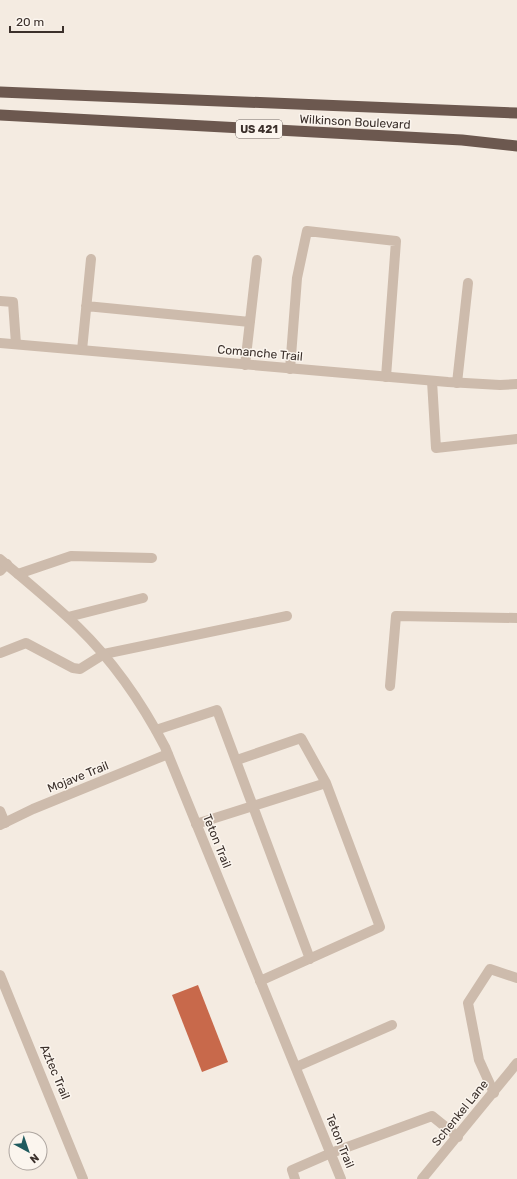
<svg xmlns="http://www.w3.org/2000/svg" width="517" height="1179" viewBox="0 0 517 1179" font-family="Rubik,sans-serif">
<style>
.building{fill:#c8694b}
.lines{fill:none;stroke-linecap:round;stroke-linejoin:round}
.service{stroke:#cdbbac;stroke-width:10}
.minor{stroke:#cdbbac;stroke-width:10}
.tertiary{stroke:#cdbbac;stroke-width:10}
.trunk{stroke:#6c584f;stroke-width:11}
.labels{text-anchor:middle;stroke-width:3;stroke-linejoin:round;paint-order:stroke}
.shield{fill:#fbf5ee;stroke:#756b66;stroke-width:1}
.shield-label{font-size:11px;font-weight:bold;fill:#3b302b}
.street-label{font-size:12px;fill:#3b302b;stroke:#fbf5ee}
</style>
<rect width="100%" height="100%" fill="#f4ebe1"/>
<!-- building -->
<path class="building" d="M198,985l30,77 -26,10 -30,-77z"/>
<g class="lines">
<!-- service -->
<path class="service" d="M0,301l13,1 3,42
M86,306l164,16
M82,350l9,-91
M245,365l12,-105
M290,369l7,-91 10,-47 89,10 -10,136
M432,381l4,67 81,-9
M457,383l11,-100
M0,571l7,-7
M18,574l53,-18 81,2
M68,617l75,-19
M0,653l26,-10 47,25 7,1 24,-15 183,-38
M390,686l6,-70 121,2
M156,730l61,-20 93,249
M237,760l64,-22 25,45 54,144 -120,54
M0,811l5,12
M196,824l130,-41
M296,1067l96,-42
M494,1093l-15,-33 -11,-57 22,-34 27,9
M295,1179l-3,-9 39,-17 101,-37 26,21"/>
<!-- minor -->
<path class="minor" d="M0,343l448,39 52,3 17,-1
M0,559c26,22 53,44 78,68 36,35 64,76 87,120l176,432
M0,825l33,-16 135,-55
M0,975l83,204"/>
<!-- tertiary -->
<path class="tertiary" d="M422,1179l95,-116"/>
<!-- trunk -->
<path class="trunk" d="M0,92l517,21
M0,115l462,25 55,6"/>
</g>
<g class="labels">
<!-- shield labels -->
<rect class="shield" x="236" y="120" width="46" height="18" rx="3"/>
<g class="shield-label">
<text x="259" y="133">US 421</text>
</g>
<!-- street labels -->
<g class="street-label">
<text transform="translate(355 122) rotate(3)" y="4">Wilkinson Boulevard</text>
<text transform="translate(260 353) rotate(5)" y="4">Comanche Trail</text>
<text transform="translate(78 777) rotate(-22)" y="4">Mojave Trail</text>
<text transform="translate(217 841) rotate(68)" y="4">Teton Trail</text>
<text transform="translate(55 1072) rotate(67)" y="4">Aztec Trail</text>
<text transform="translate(460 1113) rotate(-51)" y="4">Schenkel Lane</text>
<text transform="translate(340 1141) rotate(68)" y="4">Teton Trail</text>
</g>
</g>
<!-- north arrow -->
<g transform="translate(28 1151) rotate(140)"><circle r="19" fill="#fbf5ee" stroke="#aea6a0"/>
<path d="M0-3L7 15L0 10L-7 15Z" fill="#1f5a5e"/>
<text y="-6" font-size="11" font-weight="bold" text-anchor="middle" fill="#3b302b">N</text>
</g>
<!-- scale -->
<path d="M10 26v6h53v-6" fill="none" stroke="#3b302b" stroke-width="2"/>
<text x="16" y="26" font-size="12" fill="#3b302b" stroke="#fbf5ee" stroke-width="3" paint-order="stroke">20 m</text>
</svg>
